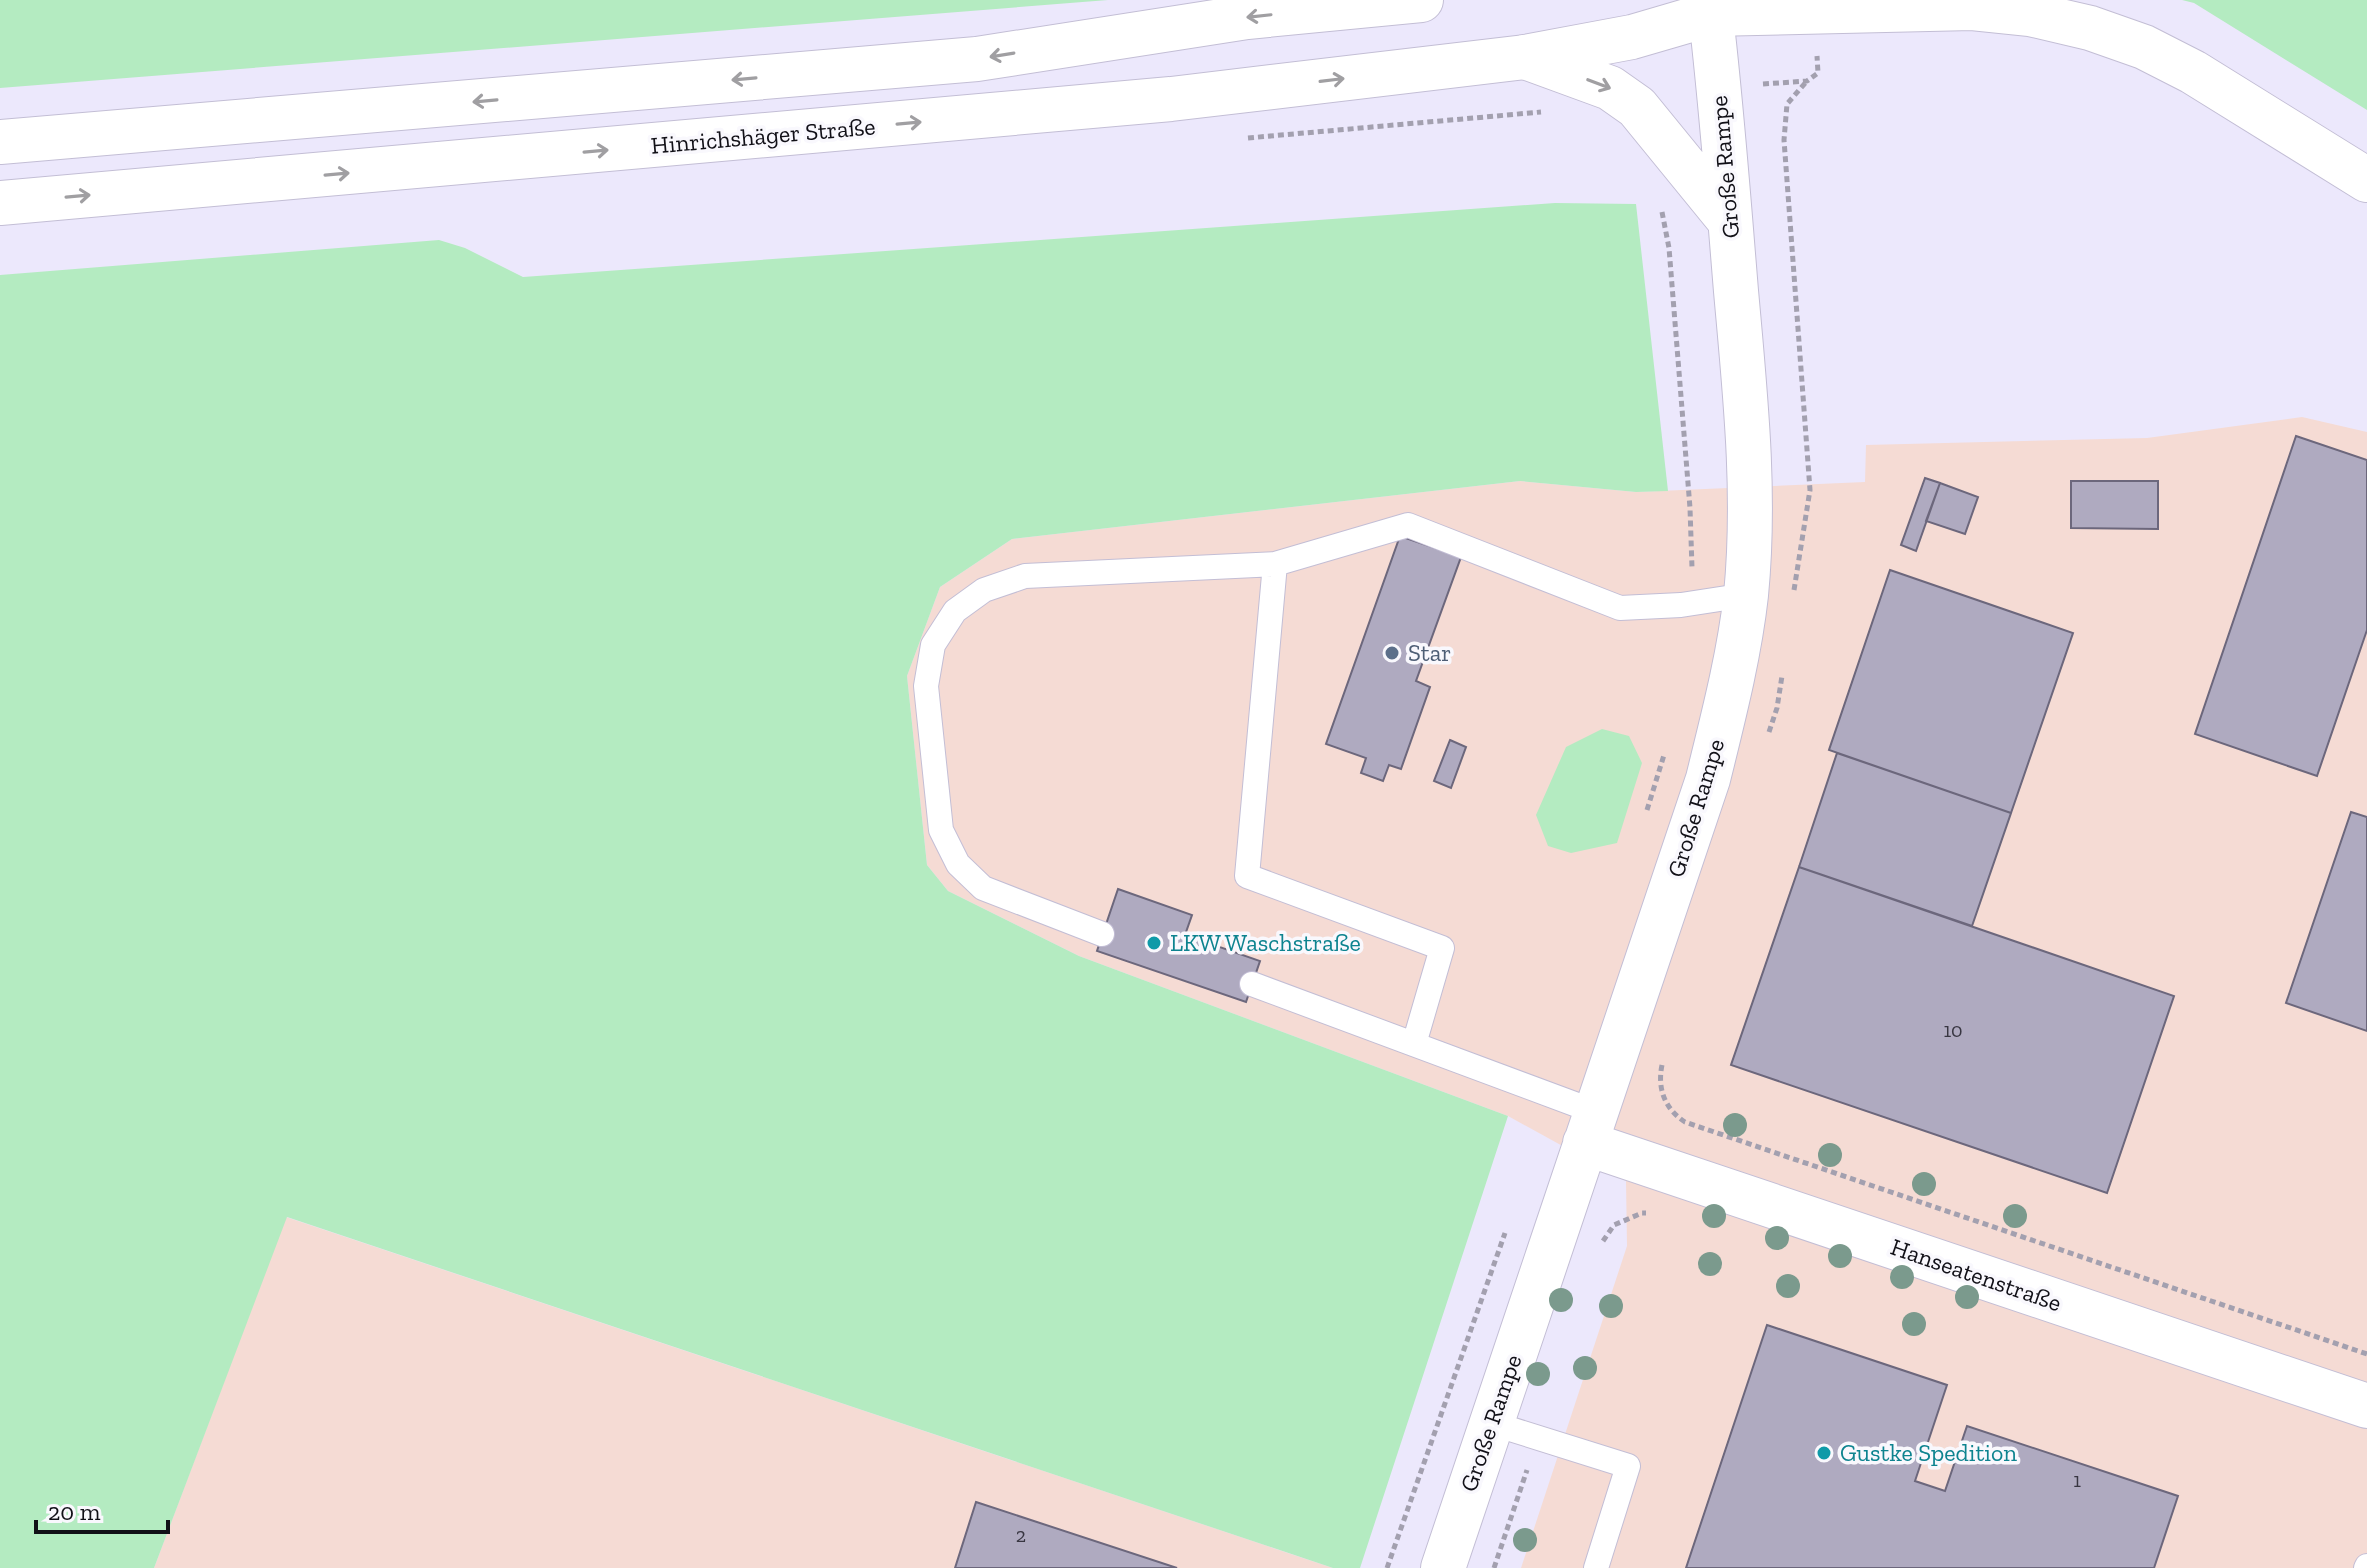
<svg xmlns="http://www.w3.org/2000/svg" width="2367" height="1568" viewBox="0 0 2367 1568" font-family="'Zilla Slab',serif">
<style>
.commercial{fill:#f5dbd4}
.green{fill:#b4ebc1}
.building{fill:#afaac0;stroke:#6c677c;stroke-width:2}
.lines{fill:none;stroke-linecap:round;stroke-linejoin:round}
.service-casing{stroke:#c3bed5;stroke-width:26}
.minor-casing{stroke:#c3bed5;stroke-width:46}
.secondary-casing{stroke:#c3bed5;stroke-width:46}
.path{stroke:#a3a0af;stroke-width:5;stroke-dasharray:6 4;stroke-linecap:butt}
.service{stroke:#fff;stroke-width:24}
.minor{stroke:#fff;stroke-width:44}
.secondary{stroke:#fff;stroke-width:44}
.tree{fill:#7b9a8d}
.oneway{stroke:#a09fa2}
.service-dot{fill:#5c6f8a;stroke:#f9f8fd;stroke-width:3}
.culture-dot{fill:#0f9aa8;stroke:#f9f8fd;stroke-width:3}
.labels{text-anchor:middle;stroke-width:7;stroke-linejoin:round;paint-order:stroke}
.number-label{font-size:20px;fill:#383641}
.street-label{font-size:24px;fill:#111017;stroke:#f9f8fd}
.service-label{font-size:24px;fill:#4e5e75;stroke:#f9f8fd;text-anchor:start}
.culture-label{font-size:24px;fill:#0d838f;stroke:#f9f8fd;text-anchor:start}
</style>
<rect width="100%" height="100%" fill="#ece8fc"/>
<!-- commercial -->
<path class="commercial" d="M2302,417l65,15v1136h-846l106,-322 -1,-65 -118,-65 -429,-160 -131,-65 -21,-26 -20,-189 33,-89 72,-48 508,-58 116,11 229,-10 1,-37 281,-7z
M286,1217l1047,351h-1179z"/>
<!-- green -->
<path class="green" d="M0,0h1108l-1108,88z
M2182,0h185v110l-173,-107z
M1555,203l81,1 32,287 -32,1 -116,-11 -508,58 -72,48 -33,89 20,189 21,26 131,65 429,160 -148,452h-27l-1046,-351 -133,351h-154v-1293l439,-35 26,8 58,29z
M1602,729l27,7 13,27 -25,80 -46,10 -23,-7 -12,-31 30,-68z"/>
<!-- building -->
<path class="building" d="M2296,436l71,24v170l-50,146 -122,-42z
M1925,478l15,5 -24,68 -15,-6z
M2071,481h87v48l-87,-1z
M1940,483l38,14 -13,37 -39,-13z
M1400,536l61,21 -45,124 14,6 -29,82 -12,-4 -6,16 -22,-8 5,-15 -40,-14z
M1890,570l183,63 -62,180 -182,-63z
M1450,740l16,7 -15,41 -17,-7z
M1837,753l174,60 -39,113 -173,-59z
M2351,812l16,5v214l-81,-28z
M1799,867l375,129 -67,197 -376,-128z
M1118,889l74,26 -7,20 75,26 -14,41 -149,-51z
M1767,1325l180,60 -32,96 30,10 22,-65 211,70 -24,72h-468z
M976,1502l201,66h-222z"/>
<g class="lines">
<!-- service casing -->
<g class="service-casing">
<path id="service" d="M1275,564l-28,312 195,72 -28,96
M1102,934l-119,-46 -25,-24 -17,-34 -15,-144 7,-41 22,-34 29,-21 41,-14 250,-12 133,-39 212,83 61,-3 65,-10
M1252,984l344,128
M1491,1423l137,43 -32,102
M2366,1568l1,-2"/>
</g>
<!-- minor casing -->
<g class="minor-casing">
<path id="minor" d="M1525,57l85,31 27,19 93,114
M1585,1143l782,263
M1443,1568l265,-789c15,-61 31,-122 38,-184 10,-102 -1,-203 -10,-304 -8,-97 -15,-194 -27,-291"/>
</g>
<!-- secondary casing -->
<g class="secondary-casing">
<path id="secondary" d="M0,142l977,-83 270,-42 174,-17
M0,203l1171,-104 354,-42 107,-20 79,-23 261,-6 58,6 60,14 54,19 49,25 174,108"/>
</g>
<!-- path -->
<path class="path" d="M1763,84l44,-3 11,-8 -1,-17
M1248,138l293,-26
M1662,212l7,36 21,260 2,60
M1794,590l16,-100 -26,-350 3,-36 20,-23
M1769,732l8,-24 5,-32
M1647,810l17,-55
M1662,1065c-5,24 3,44 23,57l682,232
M1603,1241l11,-16 28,-12h4
M1387,1568l118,-335
M1494,1568l33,-98"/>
<!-- service -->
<use href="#service" class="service"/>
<!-- minor -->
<use href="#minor" class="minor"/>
<!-- secondary -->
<use href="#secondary" class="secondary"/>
</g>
<!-- trees -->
<g class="tree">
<circle cx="1735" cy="1125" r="12"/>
<circle cx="1830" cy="1155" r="12"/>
<circle cx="1924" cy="1184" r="12"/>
<circle cx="1714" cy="1216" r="12"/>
<circle cx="2015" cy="1216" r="12"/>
<circle cx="1777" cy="1238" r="12"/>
<circle cx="1840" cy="1256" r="12"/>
<circle cx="1710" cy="1264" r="12"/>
<circle cx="1902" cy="1277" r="12"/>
<circle cx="1788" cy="1286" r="12"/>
<circle cx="1967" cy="1297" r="12"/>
<circle cx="1561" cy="1300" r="12"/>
<circle cx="1611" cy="1306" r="12"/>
<circle cx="1914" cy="1324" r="12"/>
<circle cx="1585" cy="1368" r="12"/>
<circle cx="1538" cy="1374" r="12"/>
<circle cx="1525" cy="1540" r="12"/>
</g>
<!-- one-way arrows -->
<defs><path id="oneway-shaft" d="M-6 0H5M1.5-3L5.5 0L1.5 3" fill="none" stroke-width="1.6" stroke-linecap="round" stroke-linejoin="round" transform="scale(2)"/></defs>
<g class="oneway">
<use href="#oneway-shaft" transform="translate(1259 16) rotate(174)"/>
<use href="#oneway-shaft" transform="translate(1002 55) rotate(171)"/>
<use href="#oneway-shaft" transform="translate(744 79) rotate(175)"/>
<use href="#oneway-shaft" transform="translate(1332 80) rotate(-7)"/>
<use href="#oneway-shaft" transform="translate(1599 84) rotate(21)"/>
<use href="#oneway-shaft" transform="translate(485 101) rotate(175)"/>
<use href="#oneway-shaft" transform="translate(909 123) rotate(-5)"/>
<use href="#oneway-shaft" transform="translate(596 151) rotate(-5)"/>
<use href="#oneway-shaft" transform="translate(337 174) rotate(-5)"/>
<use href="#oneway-shaft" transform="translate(78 196) rotate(-5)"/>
</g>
<!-- markers -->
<circle class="service-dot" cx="1392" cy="653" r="8"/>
<g class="culture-dot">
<circle cx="1154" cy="943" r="8"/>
<circle cx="1824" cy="1453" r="8"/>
</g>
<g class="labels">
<!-- number labels -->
<g class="number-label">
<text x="1953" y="1037">10</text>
<text x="2077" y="1487">1</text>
<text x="1021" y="1542">2</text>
</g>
<!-- street labels -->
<g class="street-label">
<text transform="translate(763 136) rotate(-5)" y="8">Hinrichshäger Straße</text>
<text transform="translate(1725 167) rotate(-95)" y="8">Große Rampe</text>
<text transform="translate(1696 808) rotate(-73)" y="8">Große Rampe</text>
<text transform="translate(1976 1275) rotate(19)" y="8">Hanseatenstraße</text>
<text transform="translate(1491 1423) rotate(-71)" y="8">Große Rampe</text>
</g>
<!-- service labels -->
<g class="service-label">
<text x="1408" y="661">Star</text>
</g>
<!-- culture labels -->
<g class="culture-label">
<text x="1170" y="951">LKW Waschstraße</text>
<text x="1840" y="1461">Gustke Spedition</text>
</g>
</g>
<!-- scale -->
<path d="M36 1520v12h132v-12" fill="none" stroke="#111017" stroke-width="4"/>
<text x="48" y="1520" font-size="24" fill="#111017" stroke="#f9f8fd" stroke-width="6" paint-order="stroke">20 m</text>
</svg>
